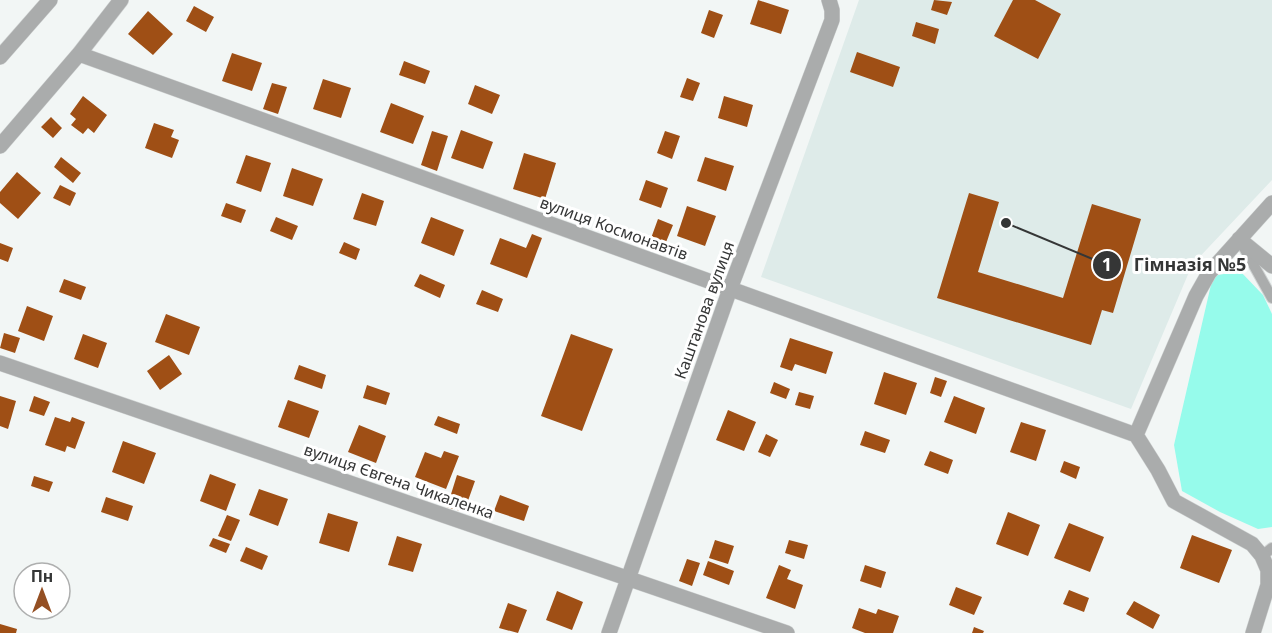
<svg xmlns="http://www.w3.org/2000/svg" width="1272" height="633" viewBox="0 0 1272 633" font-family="'Noto Sans',sans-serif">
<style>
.built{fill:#deebe9}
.green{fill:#96fbeb}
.building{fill:#9f4f15}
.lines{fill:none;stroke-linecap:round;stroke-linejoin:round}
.service-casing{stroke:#d0d3d3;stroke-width:12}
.minor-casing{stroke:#d0d3d3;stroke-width:16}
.service{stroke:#aaacac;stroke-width:10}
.minor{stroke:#aaacac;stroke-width:15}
.labels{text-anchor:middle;stroke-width:6;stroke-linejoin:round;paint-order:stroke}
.street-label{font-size:16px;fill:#353636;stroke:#fff}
.leader{fill:none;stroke:#353636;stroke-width:2}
.callout-dot{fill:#353636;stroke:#fff;stroke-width:2}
.mark-label{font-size:18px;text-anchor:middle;font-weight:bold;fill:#fff}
.callout-label{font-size:18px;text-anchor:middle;font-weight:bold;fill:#353636;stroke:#fff;stroke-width:6;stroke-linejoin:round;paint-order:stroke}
</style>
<rect width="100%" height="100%" fill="#f2f6f5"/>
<!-- built -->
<path class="built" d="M859,0h413v180l-80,85 -61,144 -370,-132z"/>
<!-- green -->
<path class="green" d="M1240,271l23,24 9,19v213l-14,2 -38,-17 -38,-21 -8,-46 39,-169z"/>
<!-- building -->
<path class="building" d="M758,0l31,10 -8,24 -31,-10z
M934,0l18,2 -5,13 -16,-5z
M1013,0h22l26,14 -23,45 -44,-23z
M194,6l20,11 -8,15 -20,-11z
M709,10l14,5 -9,23 -13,-5z
M148,11l25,23 -20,21 -25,-21z
M916,22l23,7 -4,15 -23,-8z
M857,52l43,15 -7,20 -43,-15z
M232,53l30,10 -10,28 -30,-10z
M404,61l26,10 -5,13 -26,-9z
M687,78l13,5 -7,18 -13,-4z
M323,79l28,9 -10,30 -28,-9z
M272,83l15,4 -9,27 -15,-5z
M475,85l25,10 -8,19 -24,-10z
M83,96l24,19 -13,18 -6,-5 -5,6 -12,-9 5,-6 -6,-5z
M724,96l29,9 -6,22 -29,-9z
M391,103l33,13 -11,28 -33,-12z
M51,117l11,11 -9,10 -12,-11z
M154,123l20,7 -3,7 8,3 -7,18 -27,-10z
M461,130l32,12 -10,27 -32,-11z
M432,131l16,5 -11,35 -16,-6z
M665,131l15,5 -8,23 -15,-6z
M524,153l32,10 -11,36 -32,-10z
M246,155l25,8 -10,29 -25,-9z
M61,157l20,16 -8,10 -19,-16z
M705,157l29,9 -8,25 -29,-10z
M292,168l31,11 -10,27 -30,-10z
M17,172l24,21 -23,26 -18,-16v-11z
M646,180l22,8 -7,20 -22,-8z
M60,185l16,8 -6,13 -17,-8z
M362,193l22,8 -8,25 -23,-7z
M969,193l30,9 -21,70 85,26 29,-94 49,15 -28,94 -11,-3 -11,35 -154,-47z
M226,203l20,7 -5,13 -20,-7z
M687,206l29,10 -11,30 -28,-10z
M276,217l22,9 -6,14 -22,-9z
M431,217l33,13 -10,26 -33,-13z
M658,219l15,6 -9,22 -14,-6z
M532,234l10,4 -15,40 -37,-14 10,-26 26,10z
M344,242l16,7 -4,11 -17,-7z
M0,243l13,5 -5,14 -8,-3z
M420,274l25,11 -5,13 -26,-12z
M64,279l22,8 -5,13 -22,-8z
M482,290l21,9 -5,13 -22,-8z
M27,306l26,10 -9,25 -26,-10z
M166,314l34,13 -11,28 -34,-13z
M4,333l16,5 -5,15 -15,-5z
M83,334l24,9 -9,25 -24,-9z
M571,334l42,15 -31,82 -41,-15z
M790,338l43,14 -7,22 -31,-10 -3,7 -12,-4z
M169,355l13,19 -22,16 -13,-19z
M299,365l27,10 -4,14 -28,-10z
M884,372l33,11 -11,32 -32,-11z
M935,377l12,4 -6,16 -11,-4z
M774,382l16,7 -4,10 -16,-6z
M367,385l23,8 -4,12 -23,-7z
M799,392l15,4 -4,13 -15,-4z
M0,396l16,5 -8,28 -8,-3z
M34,396l16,6 -6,14 -15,-5z
M954,396l31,12 -9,26 -32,-12z
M288,400l31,11 -10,27 -31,-11z
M728,410l28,12 -12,29 -28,-11z
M438,416l22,8 -3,10 -23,-9z
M55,417l15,5 2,-5 13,5 -10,27 -8,-3 -2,6 -20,-7z
M1021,422l25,8 -10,31 -26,-9z
M359,425l27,11 -10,27 -28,-11z
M865,431l25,9 -5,13 -25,-8z
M766,434l12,6 -8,17 -12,-5z
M123,441l33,12 -12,31 -32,-12z
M444,451l15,5 -13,33 -31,-12 10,-25 16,6z
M930,451l23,9 -5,14 -24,-9z
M1064,461l16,6 -4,12 -16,-7z
M210,474l26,10 -10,27 -26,-10z
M457,475l18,6 -11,31 -17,-5z
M34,476l19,6 -4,10 -18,-6z
M259,489l29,10 -10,27 -29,-11z
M500,495l29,11 -5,15 -30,-10z
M106,497l27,9 -5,15 -27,-9z
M1008,512l32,13 -12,31 -32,-12z
M328,513l30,9 -9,30 -30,-9z
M227,515l13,5 -9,21 -13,-5z
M1069,523l35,14 -14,35 -36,-14z
M1192,535l40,15 -13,33 -39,-15z
M397,536l25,8 -9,28 -25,-7z
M213,538l17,6 -4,9 -17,-7z
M715,540l19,6 -6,18 -19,-6z
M789,540l19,5 -4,14 -19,-6z
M246,547l22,9 -6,14 -22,-9z
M687,559l13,4 -8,23 -13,-5z
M708,561l26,10 -5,14 -26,-10z
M779,565l12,5 -4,9 16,6 -8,24 -29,-11z
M865,565l21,7 -5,16 -21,-7z
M956,587l26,10 -8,18 -25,-10z
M1069,590l20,8 -5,14 -21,-8z
M557,591l26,11 -11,28 -26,-10z
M1134,601l26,14 -7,14 -27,-15z
M508,603l19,7 -9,23 -19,-5z
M859,608l17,6 2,-5 21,7 -6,17h-28l-13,-5z
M0,624l17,5 -1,4h-16z
M974,627l10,4 -1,2h-11z"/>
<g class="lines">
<!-- service casing -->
<g class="service-casing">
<path id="service" d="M1243,246l29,52
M1262,556l10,-8"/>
</g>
<!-- minor casing -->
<g class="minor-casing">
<path id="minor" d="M79,54l1057,381
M0,57l50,-57
M0,146l79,-92 42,-54
M1239,239l33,27
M0,363l787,270
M609,633l121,-344 102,-269v-10l-3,-10
M1253,633l15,-48v-15l-6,-14 -10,-12 -78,-43 -16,-31 -22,-35 60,-139 13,-23 63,-70"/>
</g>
<!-- service -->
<use href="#service" class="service"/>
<!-- minor -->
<use href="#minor" class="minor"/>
</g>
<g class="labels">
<!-- street labels -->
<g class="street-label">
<text transform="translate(614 228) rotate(20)" y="6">вулиця Космонавтів</text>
<text transform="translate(704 310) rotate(-70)" y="6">Каштанова вулиця</text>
<text transform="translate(399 481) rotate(19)" y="6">вулиця Євгена Чикаленка</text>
</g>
</g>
<!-- callouts -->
<path class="leader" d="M1006 223L1107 265"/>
<g class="callout-dot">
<circle cx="1006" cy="223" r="6"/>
<circle cx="1107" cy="265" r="15"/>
</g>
<g class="mark-label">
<text x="1107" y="271">1</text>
</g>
<g class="callout-label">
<text x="1190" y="271">Гімназія №5</text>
</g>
<!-- north arrow -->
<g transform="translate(42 591)"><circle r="28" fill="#ffffff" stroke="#aeafaf" stroke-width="1.5"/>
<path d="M0-4.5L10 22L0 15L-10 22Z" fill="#944f23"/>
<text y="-9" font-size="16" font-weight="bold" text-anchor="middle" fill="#353636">Пн</text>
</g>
</svg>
